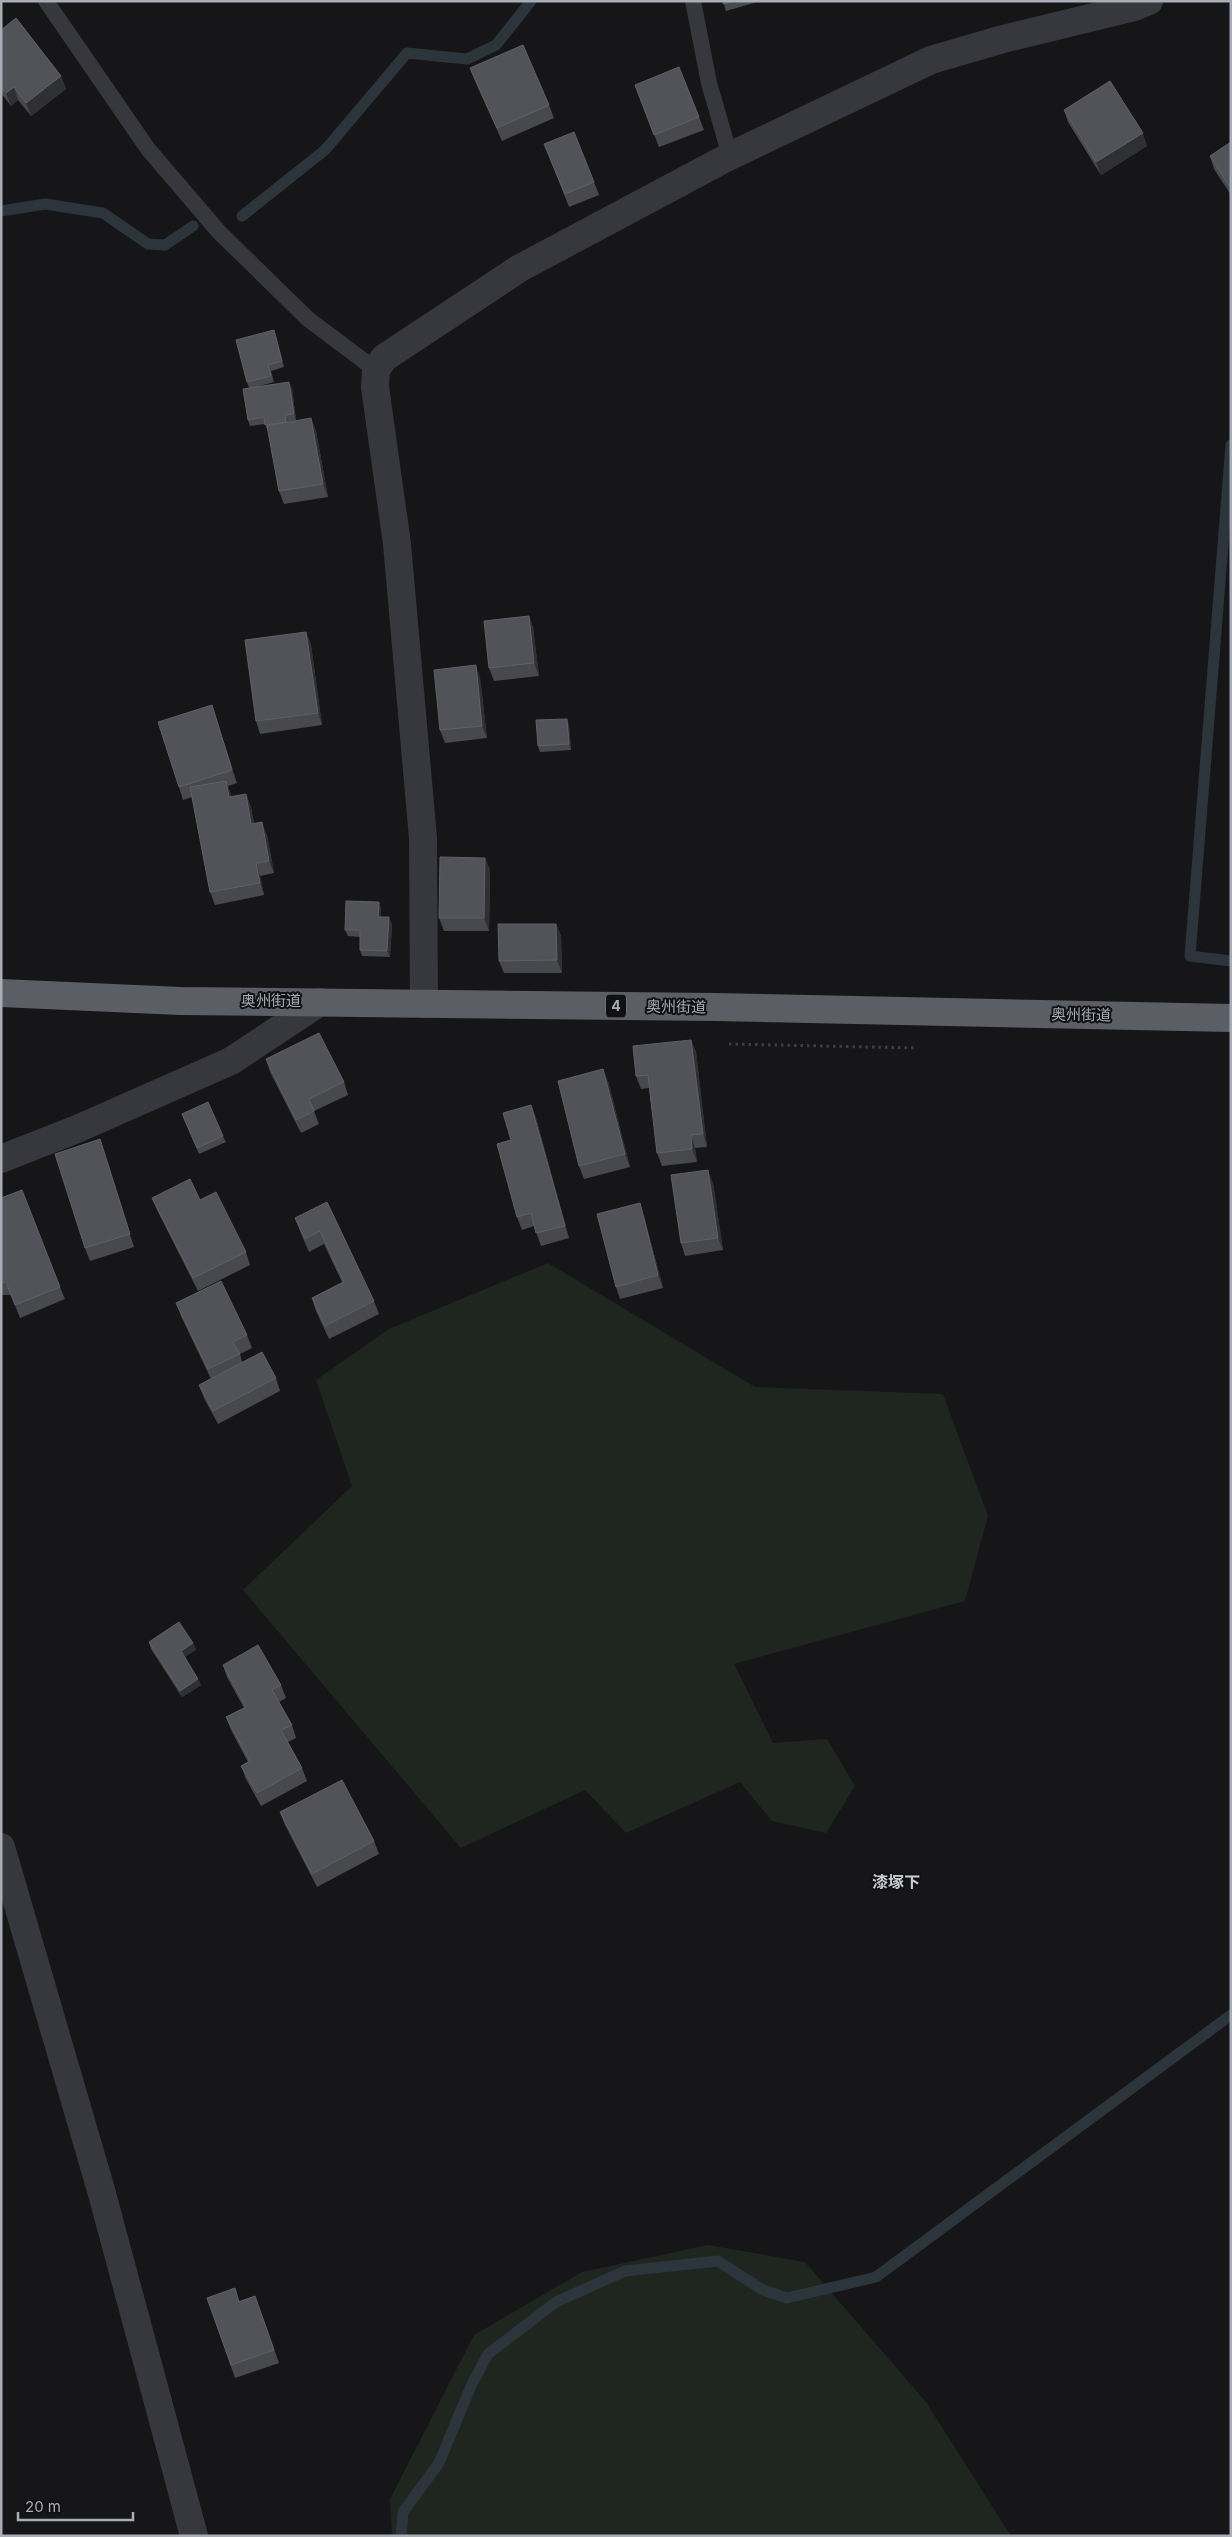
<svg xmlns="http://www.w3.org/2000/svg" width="1232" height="2537" viewBox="0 0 1232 2537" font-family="Inter,'Noto Sans JP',sans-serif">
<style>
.green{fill:#1e261f}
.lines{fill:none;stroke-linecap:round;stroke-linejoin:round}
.stream{stroke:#2c353c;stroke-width:11}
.path{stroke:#3d3f44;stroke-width:3;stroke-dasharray:2.5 4;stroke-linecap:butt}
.service{stroke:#37383d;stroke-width:16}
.minor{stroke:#37383d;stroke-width:28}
.trunk{stroke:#5b5e65;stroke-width:28}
.wall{fill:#47494d}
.shaded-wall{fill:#2f3033}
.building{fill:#525359;stroke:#5f6168}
.labels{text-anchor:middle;stroke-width:4;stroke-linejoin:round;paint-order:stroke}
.shield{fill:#111113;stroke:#7b7e86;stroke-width:1}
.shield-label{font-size:14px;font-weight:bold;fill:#a8adb8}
.street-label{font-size:15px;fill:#a8adb8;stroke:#111113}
.neighbourhood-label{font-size:16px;font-weight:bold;fill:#c9ccd4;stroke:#111113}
</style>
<rect width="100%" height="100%" fill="#161618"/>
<!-- green -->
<path class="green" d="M548,1263l207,124 188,7 45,122 -23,85 -231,63 39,79 54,-4 28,47 -29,47 -54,-12 -32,-39 -114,51 -41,-43 -124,58 -218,-258 109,-104 -36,-106 73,-51z
M708,2245l97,17 121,140 85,134h-619l-2,-37 84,-164 108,-63z"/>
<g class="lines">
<!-- stream -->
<path class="stream" d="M1,211l44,-7 58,9 45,31 17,1 28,-19
M242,216l83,-66 82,-97 60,6 29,-14 35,-44
M1231,445l-41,511 41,5
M401,2536l2,-24 36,-49 32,-77 17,-32 68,-52 69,-31 93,-10 45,29 24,8 89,-21 355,-262"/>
<!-- path -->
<path class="path" d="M729,1044l188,4"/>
<!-- service -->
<path class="service" d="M46,1l102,148 71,83 89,87 68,51
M693,1l16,82 21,73"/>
<!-- minor -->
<path class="minor" d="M424,1004l-1,-166 -26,-294 -22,-157 1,-17 8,-12 136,-90 210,-112 201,-96 72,-21 132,-32 14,-6
M1,1159l76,-30 154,-68 89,-59
M1,1847l100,343 93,346"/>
<!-- trunk -->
<path class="trunk" d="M1,993l179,8 535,6 516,11"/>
</g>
<!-- wall -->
<path class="wall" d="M723,1h33l1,1 -31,9z
M1,30l60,46 5,13 -35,27 -13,-16 -7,6 -10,-13z
M470,68l79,37 5,13 -52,23 -27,-60z
M635,85l64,32 5,13 -45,17z
M1064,110l83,36 -46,29 -33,-53z
M1231,142v53l-17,-26 -4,-13z
M544,144l50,38 5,13 -30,12z
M276,336l8,31 -13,4 3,11 -18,5 36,1 4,32 -9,2h1l23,-4 5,13 12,66 -44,7 -5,-13 -11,-59 -3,-8 -15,2 -2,-6 1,-32 -2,-6z
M529,616l4,12 6,48 -45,5 -5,-13z
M306,632l5,13 11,80 -62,9 -4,-13z
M480,678l7,60 -42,5 -5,-13z
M212,705l25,78 -9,3 3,11 15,-3 5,13 3,16 13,12 7,38 -14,3 4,19 -49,10 -5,-13 -18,-95 -9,3 -4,-13z
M569,725l2,25 -31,2 -2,-6z
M485,858l5,12 -1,61h-45l-5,-13z
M379,902l2,7v8l11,7 -2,33 -28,-1 -2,-6v-13l-12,-1 -3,-6z
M556,924l5,12 1,37h-58l-5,-12z
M691,1040l5,12 11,95 -12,1 2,14 -35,4 -5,-13 -8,-65 -8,1 -5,-13z
M266,1059l78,23 4,13 -34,16 5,13 -18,9 -31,-61z
M608,1081l22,86 -46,12 -5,-13z
M531,1105l5,13 33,120 -28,8 -7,-20 -12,4 -5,-13 -6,-77z
M182,1114l41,22 3,6 -27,12z
M104,1152l30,95 -44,14 -5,-13z
M713,1183l10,67 -38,6 -4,-13z
M1,1198l59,89 5,12 -45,19 -9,-23h-10z
M152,1198l48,2 46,52 4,13 -52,26 -41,-81z
M327,1202l47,99 5,13 -50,25 -13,-28 -4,-13 30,-16 -18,-38 -15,8 -9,-21 -5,-13z
M644,1216l19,72 -43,11 -4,-12z
M176,1303l71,32 5,13 -12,6 2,8 34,16 4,13 -62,33 -14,-26 -5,-13 12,-6 -30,-63z
M149,1642l44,1 3,7 -12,7 14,22 3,6 -19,12 -31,-48z
M223,1665l58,20 5,13 -7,4 13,23 4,13 -8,4 14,26 5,13 -46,25 -15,-27 -5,-13 7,-4 -17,-32 -5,-13 18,-9 -17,-31z
M280,1812l94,29 5,13 -62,33 -32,-62z
M255,2296l24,67 -44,15 -28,-80 32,3z"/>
<!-- shaded-wall -->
<path class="shaded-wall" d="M61,76l5,13 -35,27 -5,-13z
M14,87l4,13 -7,6 -5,-13z
M1143,133l4,13 -46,29 -5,-13z
M274,330l2,6 8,31 -2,-6z
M289,382l3,6 4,32 -2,-6z
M311,418l5,13 12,66 -5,-13z
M529,616l4,12 6,48 -5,-13z
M306,632l5,13 11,80 -4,-12z
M476,665l4,13 7,60 -5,-12z
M212,705l4,13 21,65 -5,-13z
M567,719l2,6 2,25 -2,-6z
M226,781l5,13 3,16 -5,-13z
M246,794l5,13 5,30 -5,-13z
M262,822l5,13 7,38 -5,-12z
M485,858l5,12 -1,61 -5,-13z
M256,863l4,13 4,19 -4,-12z
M379,902l2,7v15l-3,-7z
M389,917l3,7 -2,33 -3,-6z
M556,924l5,12 1,37 -5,-13z
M691,1040l5,12 11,95 -4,-13z
M603,1069l5,12 22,86 -5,-13z
M531,1105l5,13 33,120 -4,-12z
M691,1135l4,13 2,14 -5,-13z
M708,1170l5,13 10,67 -5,-12z
M640,1203l4,13 19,72 -5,-13z
M193,1643l3,7 -13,8 -2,-7z
M198,1679l3,6 -19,12 -2,-6z"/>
<!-- building -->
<path class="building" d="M723,1h11l-11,3z
M16,18l45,58 -35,27 -12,-16 -8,6 -5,-6v-57z
M523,45l26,60 -52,23 -27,-60z
M679,67l20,50 -45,18 -19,-50z
M1110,81l33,52 -47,29 -32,-52z
M574,132l20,50 -29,12 -21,-50z
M1231,142v42l-2,2 -19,-30z
M274,330l8,31 -14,4 3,11 -24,6 -11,-42z
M289,382l5,32 -9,1 1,7 -21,3 -1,-8 -16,3 -5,-31z
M311,418l12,66 -44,7 -12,-65z
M529,616l5,47 -45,5 -5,-47z
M306,632l12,81 -62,8 -11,-81z
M476,665l6,61 -42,4 -6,-60z
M212,705l20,65 -53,17 -21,-65z
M567,719l2,25 -31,2 -2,-26z
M226,781l3,16 17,-3 5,30 11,-2 7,39 -13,2 4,20 -50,9 -20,-105z
M440,857l45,1 -1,60h-45z
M346,901l33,1 -1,15h11l-2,34 -27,-1v-20h-15z
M498,924h58l1,36 -58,1z
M319,1033l25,49 -35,17 5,12 -18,9 -30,-61z
M691,1040l12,94 -12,1 1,14 -35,4 -9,-78 -12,1 -3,-30z
M603,1069l22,85 -46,12 -21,-85z
M208,1102l15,34 -26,12 -15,-34z
M531,1105l34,121 -29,7 -5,-20 -14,4 -20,-73 14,-4 -8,-27z
M100,1139l30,95 -45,14 -30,-94z
M708,1170l10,68 -37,5 -10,-68z
M190,1179l10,21 16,-8 30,60 -53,26 -41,-80z
M22,1190l38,97 -45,18 -9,-23h-5v-84z
M327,1202l47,99 -49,25 -13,-28 32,-16 -24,-51 -15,8 -10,-21z
M640,1203l18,72 -42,12 -19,-73z
M221,1281l26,54 -14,7 7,12 -32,15 -32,-66z
M262,1352l14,26 -63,33 -14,-26z
M179,1622l14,21 -12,8 17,28 -18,12 -31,-49z
M258,1645l23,40 -9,5 20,35 -11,5 21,38 -45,25 -16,-27 9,-5 -24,-44 20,-10 -23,-42z
M342,1780l32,61 -62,33 -32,-62z
M235,2288l4,14 16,-6 19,54 -43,15 -24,-67z"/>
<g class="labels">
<!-- shield labels -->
<rect class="shield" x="606" y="994.5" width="20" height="23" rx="4"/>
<g class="shield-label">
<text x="616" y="1011">4</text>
</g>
<!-- street labels -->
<g class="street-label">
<text x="271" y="1006">奥州街道</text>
<text transform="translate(676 1007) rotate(1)" y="5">奥州街道</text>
<text transform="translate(1081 1015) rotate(1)" y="5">奥州街道</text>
</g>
<!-- neighbourhood labels -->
<g class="neighbourhood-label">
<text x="896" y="1888">漆塚下</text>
</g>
</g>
<!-- border -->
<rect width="1232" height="2537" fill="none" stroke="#a8adb8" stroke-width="5"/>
<!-- scale -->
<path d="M18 2512v8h115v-8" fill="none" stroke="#a8adb8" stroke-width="2.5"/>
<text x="25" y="2512" font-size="15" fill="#a8adb8" stroke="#111113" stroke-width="4" paint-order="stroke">20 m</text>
</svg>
